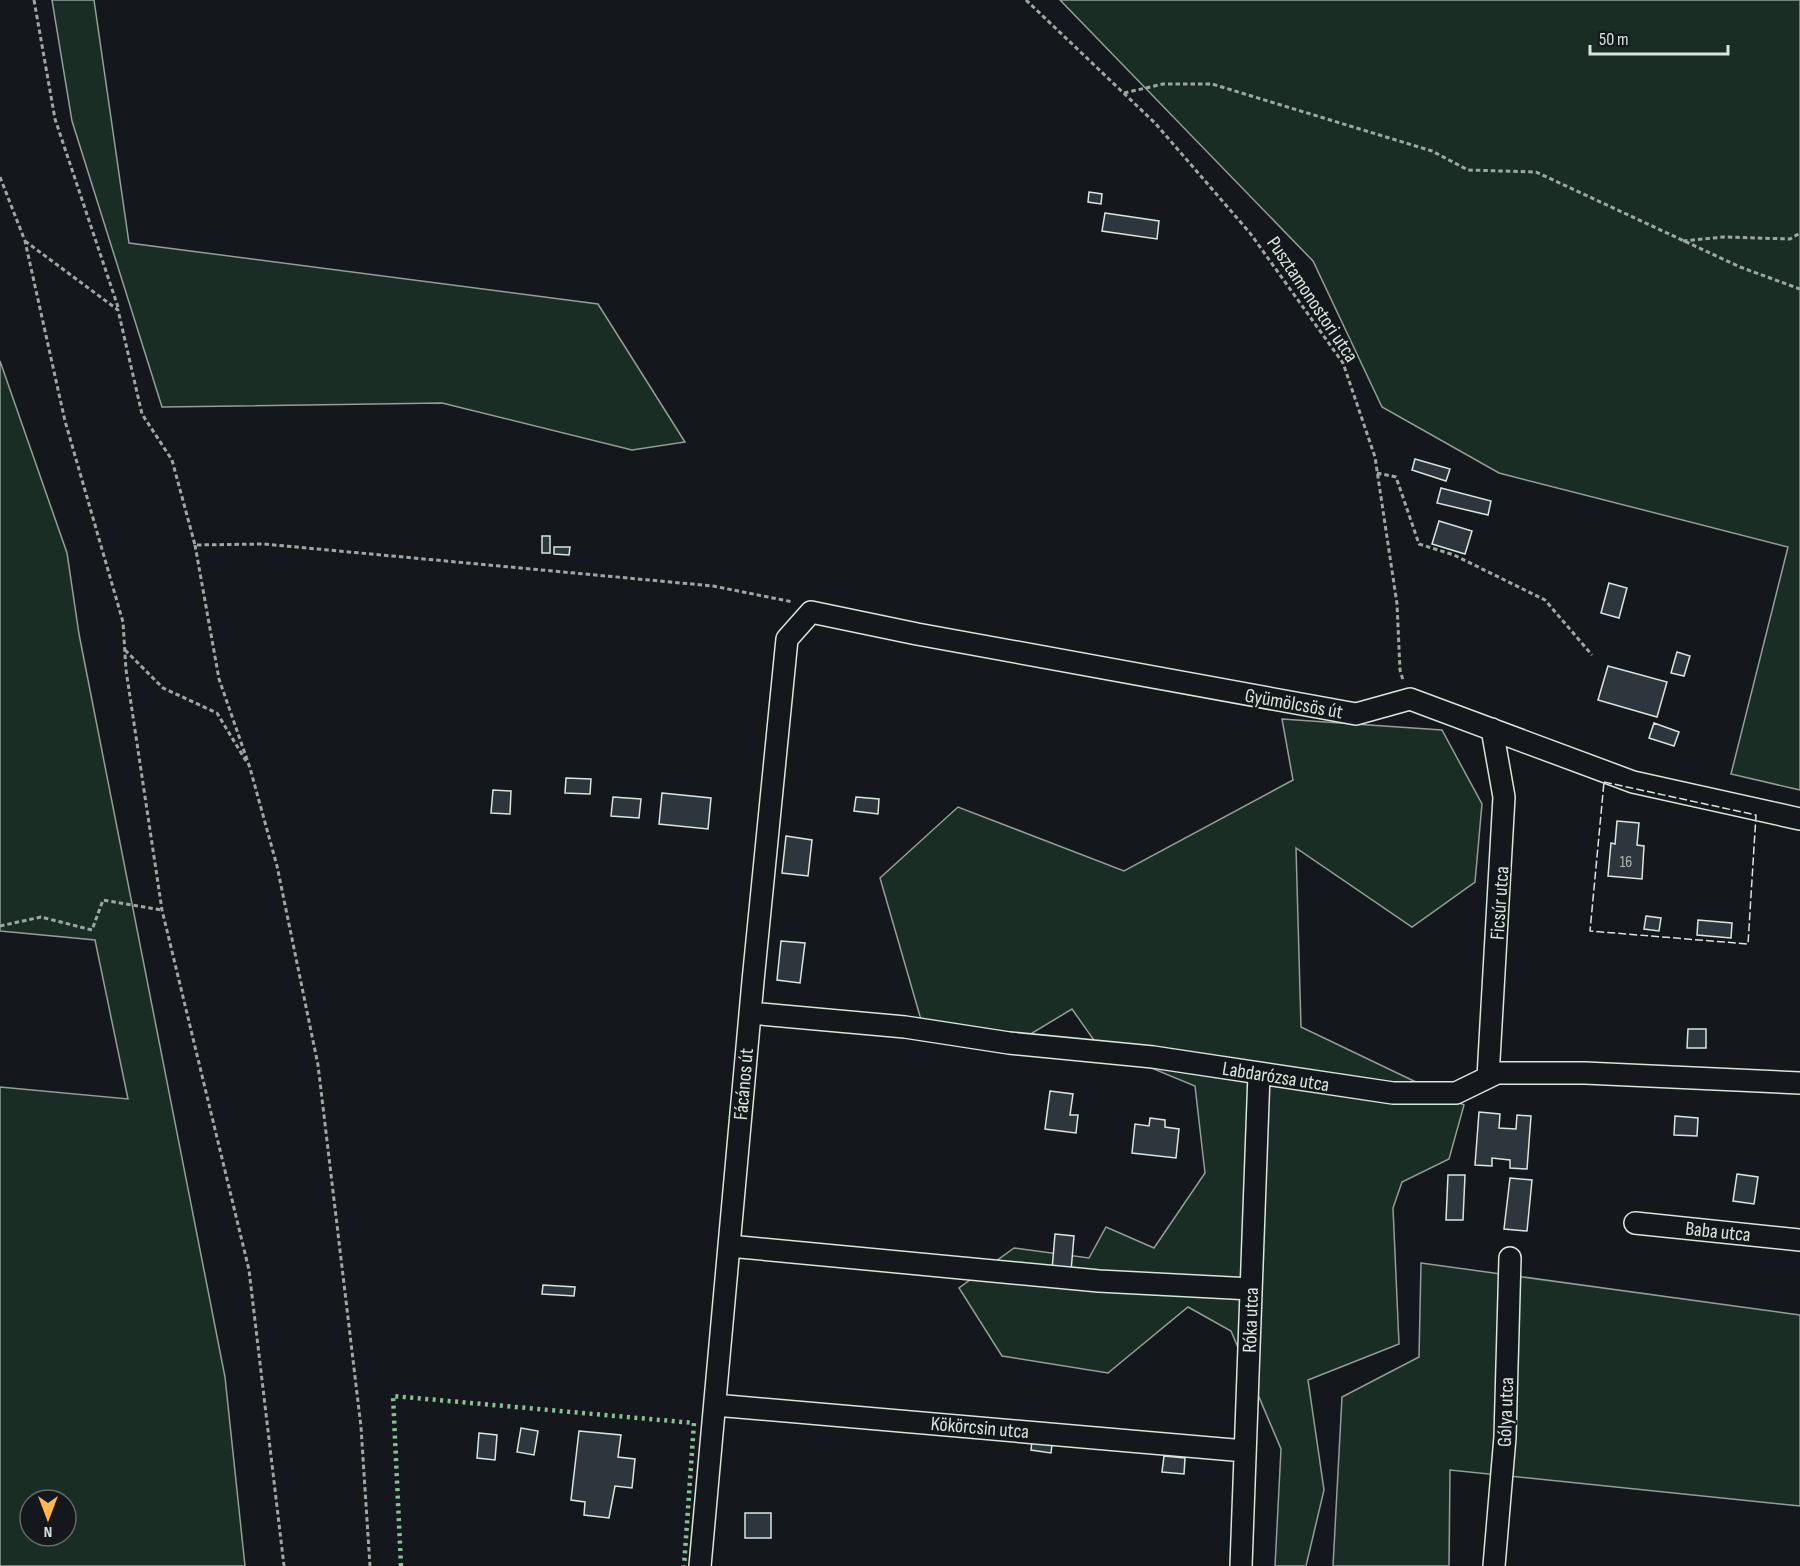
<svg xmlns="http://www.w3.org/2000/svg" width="1800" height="1566" viewBox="0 0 1800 1566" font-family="'Sofia Sans Condensed',sans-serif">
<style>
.green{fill:#1a2d24;stroke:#939e99;stroke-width:1.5;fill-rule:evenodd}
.building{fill:#2c363c;stroke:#d8e6dc;stroke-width:1.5}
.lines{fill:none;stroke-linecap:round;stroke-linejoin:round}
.minor-casing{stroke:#d8e6dc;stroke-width:24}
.path{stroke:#9da8a2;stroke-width:3;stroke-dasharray:4.5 3;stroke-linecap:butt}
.minor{stroke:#14181c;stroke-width:21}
.hedge{stroke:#8ac095;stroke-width:4.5;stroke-dasharray:3 4.5;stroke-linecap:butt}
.fence{stroke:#d8e6dc;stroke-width:1.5;stroke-dasharray:8 3;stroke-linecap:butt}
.labels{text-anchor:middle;stroke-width:4.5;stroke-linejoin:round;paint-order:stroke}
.number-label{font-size:16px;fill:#adbab4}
.street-label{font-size:20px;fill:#d8e6dc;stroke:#14181c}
</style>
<rect width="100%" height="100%" fill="#14181c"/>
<!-- green -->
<path class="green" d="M52,0h42l35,243 469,61 87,138 -53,8 -190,-47 -280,4 -90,-286z
M1060,0h740v790l-69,-16 57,-227 -289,-74 -117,-66 -69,-146z
M0,361l67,192 12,81 146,743 20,189h-245v-479l128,12 -33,-159 -95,-9zM30,1500h36v36h-36z
M1282,719l160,11 40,74 -7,78 -63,45 -116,-79 5,179 163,78 -15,54 -47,23 -9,26 6,136 -91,36 16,110 -18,76h-31l6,-117 -50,-118 -43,-24 -80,66 -106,-17 -43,-68 55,-40 75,10 17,-31 48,21 51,-75 -10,-87 -97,-40 -26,-37 -43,26 -107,-12 -42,-145 78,-71 166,64 169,-91z
M1421,1263l379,52v191l-350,-36 -1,96h-116l9,-169 77,-40z"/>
<!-- building -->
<path class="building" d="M1089,192l13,2 -1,10 -13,-2z
M1105,213l54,8 -2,18 -55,-8z
M1415,459l35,10 -4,12 -34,-11z
M1441,488l50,13 -3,14 -51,-12z
M1439,521l33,10 -7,23 -33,-10z
M542,536h8v17h-8z
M554,547h16l-1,8 -15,-1z
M1609,583l18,5 -8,30 -18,-5z
M1677,652l13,4 -6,20 -13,-3z
M1608,666l59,16 -10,35 -59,-17z
M1654,723l25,9 -5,14 -25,-8z
M566,778l25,1 -1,15 -25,-1z
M493,790l18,1 -1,23 -19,-1z
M662,793l49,5 -3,31 -49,-5z
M613,797l28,2 -2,19 -28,-2z
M856,797l23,2 -1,15 -24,-3z
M1617,821l22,2 -2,22 7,1 -2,33 -34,-3 3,-33 4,1z
M786,836l26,4 -4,36 -26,-3z
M1646,916l15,2 -2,13 -15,-2z
M1698,920l34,3 -1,15 -34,-3z
M781,941l24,2 -5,40 -23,-3z
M1688,1029h18v19h-19z
M1050,1091l23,3 -3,21h8l-2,18 -31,-4z
M1479,1112l21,2 -1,14 17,1 1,-14 14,1 -4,53 -17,-1v-8l-18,-2v8l-17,-1z
M1675,1116l23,2 -1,18 -23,-1z
M1150,1118l15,2v7l14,2 -3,29 -44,-5 3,-29 14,2z
M1737,1174l21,3 -4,27 -21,-3z
M1448,1175h17l-2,45h-17z
M1510,1178l22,2 -5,51 -23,-2z
M1055,1234l19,2 -3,35 -19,-1z
M543,1285l32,2 -1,9 -32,-2z
M521,1428l17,3 -4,24 -17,-3z
M579,1431l42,4 -3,22 17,2 -3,29 -17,-2 -6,32 -25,-3 1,-13 -14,-2z
M479,1433l18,2 -2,25 -18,-2z
M1032,1441l20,3 -1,9 -20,-3z
M1164,1456l21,2 -1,16 -22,-2z
M745,1513h26v25h-26z"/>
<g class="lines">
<!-- minor casing -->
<g class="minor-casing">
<path id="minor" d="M750,1013l155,14 104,16 144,14 240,36h63l41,-20h88l215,10
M1488,1077l16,-280 -12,-68
M1635,1223l165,17
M729,1246l370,35 152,8
M715,1405l530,46
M700,1566l53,-585 34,-342 24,-27 106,22 439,80 54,-15 223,83 167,37
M1241,1566l18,-492
M1494,1566l11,-129 5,-179"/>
</g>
<!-- path -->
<path class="path" d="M34,0l21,119 63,188
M1026,0l129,123 95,110 93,130 32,94 22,147 3,66 3,10
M1124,93l39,-9h49l220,67 36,19 68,2 204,95 60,22
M0,177l25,64 40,180 58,201 3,48 36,240 87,360 35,296
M25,241l93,69 24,104 30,46 23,85 69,-1 449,42 80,16
M1683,241l41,-4 66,2 10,-6
M1377,473l19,4 23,67 35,11 91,45 47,55
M195,545l24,134 31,89 27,98 41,199 43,362 9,139
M125,650l38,38 54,25 29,48
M0,926l41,-9 51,13 11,-30 59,10"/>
<!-- minor -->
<use href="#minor" class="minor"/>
<!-- hedge -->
<path class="hedge" d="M401,1566l-8,-170 301,27 -10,143"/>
<!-- fence -->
<path class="fence" d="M1604,782l152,33 -8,129 -158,-13z"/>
</g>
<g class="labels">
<!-- number labels -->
<g class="number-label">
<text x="1626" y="867">16</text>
</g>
<!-- street labels -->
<g class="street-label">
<text transform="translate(1313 299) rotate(56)" y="7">Pusztamonostori utca</text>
<text transform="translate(1294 703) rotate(10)" y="7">Gyümölcsös út</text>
<text transform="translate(1499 903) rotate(-86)" y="7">Ficsúr utca</text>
<text transform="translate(1276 1076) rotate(9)" y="7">Labdarózsa utca</text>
<text transform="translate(743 1084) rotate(-85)" y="7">Fácános út</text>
<text transform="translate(1718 1231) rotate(6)" y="7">Baba utca</text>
<text transform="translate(1250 1320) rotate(-88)" y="7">Róka utca</text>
<text transform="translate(1505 1412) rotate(-88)" y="7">Gólya utca</text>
<text transform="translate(980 1427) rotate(5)" y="7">Kökörcsin utca</text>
</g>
</g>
<!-- north arrow -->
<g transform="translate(48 1518) rotate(180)"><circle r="28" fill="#14181c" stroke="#626a69" stroke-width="1.5"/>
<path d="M0-4.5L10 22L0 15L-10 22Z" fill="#ffb74d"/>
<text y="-9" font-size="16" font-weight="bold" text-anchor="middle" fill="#d8e6dc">N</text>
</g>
<!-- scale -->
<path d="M1590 45v9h138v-9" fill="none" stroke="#d8e6dc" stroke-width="3"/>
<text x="1599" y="45" font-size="18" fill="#d8e6dc" stroke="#14181c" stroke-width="4.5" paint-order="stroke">50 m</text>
</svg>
